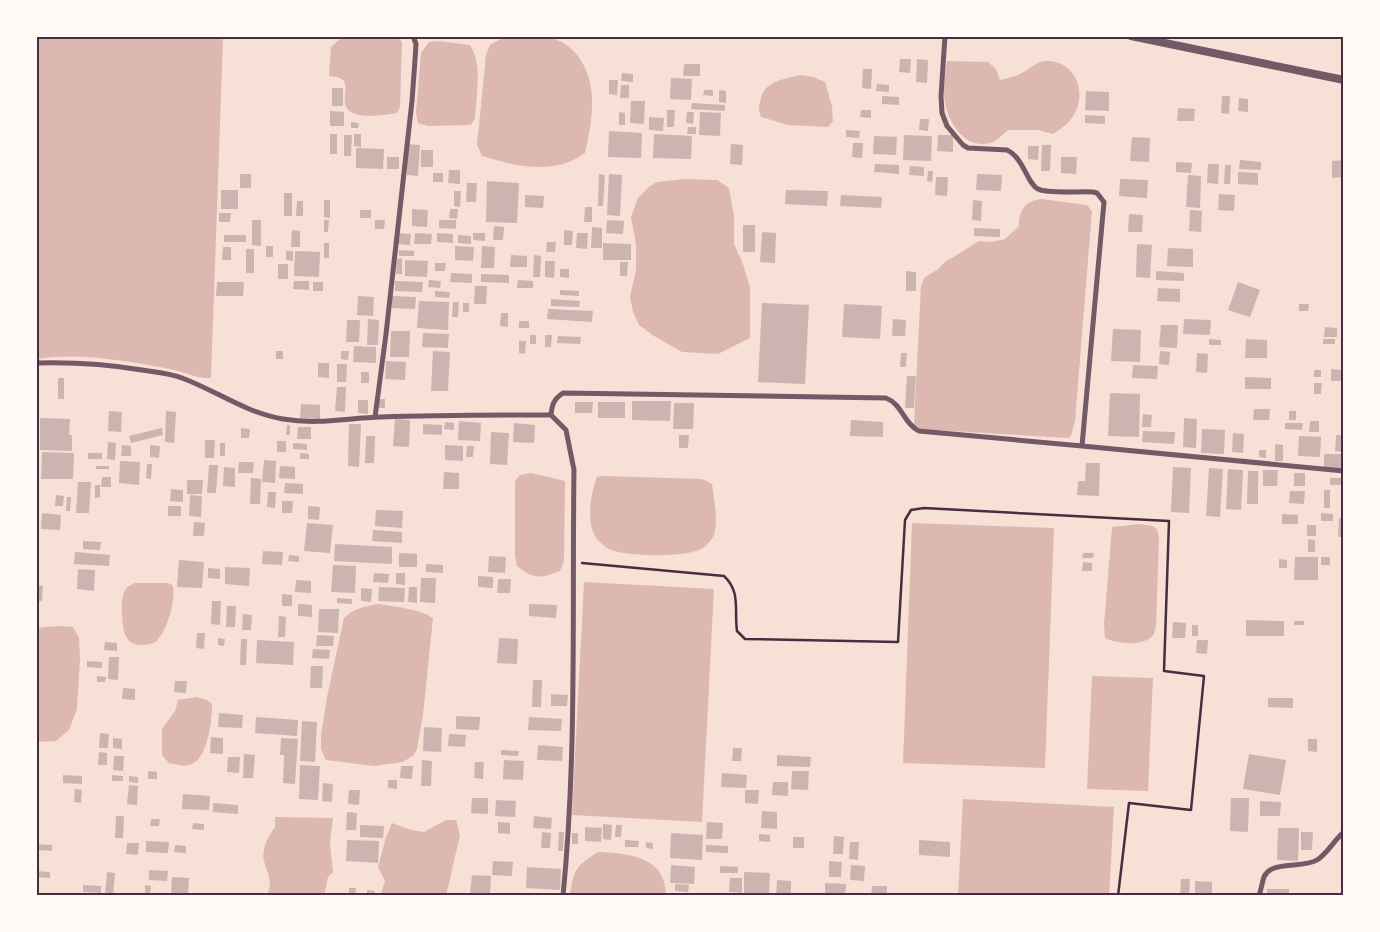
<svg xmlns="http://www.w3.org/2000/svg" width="1380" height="932" viewBox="0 0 1380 932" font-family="'Titillium Web',sans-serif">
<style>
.water{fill:#dcb8b0}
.building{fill:#ccb4b1}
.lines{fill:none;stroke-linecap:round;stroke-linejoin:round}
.path{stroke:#4a2c40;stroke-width:2.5}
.minor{stroke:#755966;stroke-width:5}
.tertiary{stroke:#755966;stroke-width:8}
.neatline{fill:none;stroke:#4a2c40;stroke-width:2}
</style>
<rect width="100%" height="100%" fill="#f7e1d7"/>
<!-- water -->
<path class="water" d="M38,36h183l2,3 -12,339c-14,1 -27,-6 -41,-9 -44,-8 -89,-17 -134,-10v-320z
M369,36c11,0 26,-3 33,6l-2,65 -3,6c-11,2 -44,7 -50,-5 -8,-13 10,-31 -18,-32l2,-29 9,-8z
M503,38c15,0 32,-3 47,0 26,5 41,33 42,58 1,19 -3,39 -7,57 -31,23 -69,13 -103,3l-5,-11 9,-90 4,-10z
M438,41l32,4c13,20 6,50 5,73l-4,7 -43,1 -10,-3 -2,-10 5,-60 8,-11z
M947,61l41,1 8,7 4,11c8,-2 15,-3 22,-7 8,-4 15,-12 24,-12 30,-1 42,33 27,55 -4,8 -13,13 -20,18l-15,-4h-30c-5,4 -10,10 -15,12 -24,9 -42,-14 -47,-35 -4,-14 -1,-32 1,-46z
M800,75l13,2 12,5 7,24 1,15 -5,6 -40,-2 -27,-8c-3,-8 -2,-11 0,-19 4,-17 24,-19 39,-23z
M685,179l32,1 12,8 5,28v28l9,20 7,24v50l-32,16 -36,-2 -28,-16 -15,-11 -6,-13 -3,-15 6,-28v-25l-5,-27 7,-19 12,-12 7,-4z
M1041,199l46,6 5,6 -17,210 -4,15 -3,2 -150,-9 -4,-4 7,-140 4,-8 12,-7 10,-10 5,-2 27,-17 12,1 14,-3 14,-13c0,-16 6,-25 22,-27z
M531,473l34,8 -1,80 -4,10c-20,8 -27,8 -43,-5l-2,-11v-74l5,-6z
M603,476l99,3 10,5c2,13 7,40 1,53 -1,2 -7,9 -10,11 -16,10 -77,9 -94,1 -4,-2 -12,-9 -14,-13 -9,-15 -4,-44 2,-59z
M912,523l142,5 -9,240 -142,-5z
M1140,524l12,2 5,3 2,9 -3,88c0,1 -2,7 -2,8 -8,13 -37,10 -49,4l-1,-13 8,-98z
M584,582l130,7 -12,233 -130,-7z
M135,583h32l4,1 2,3c3,14 -7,47 -19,56 -27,7 -31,-6 -32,-30 -1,-7 0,-17 3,-23 3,-4 6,-5 10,-7z
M378,604c17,3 40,4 55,14l-10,97 -6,34 -3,6 -11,7 -29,4 -48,-6 -5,-11v-13l6,-39 17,-79c10,-10 20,-11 34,-14z
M60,626l13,1 6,11 1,20 -3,51 -8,21 -13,11 -20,1v-114z
M1092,676l61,2 -5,113 -61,-2z
M196,697l11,3 5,4c0,16 -4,57 -23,61 -6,2 -14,-1 -20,-2l-7,-8v-26l13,-18 3,-11z
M963,799l151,8 -5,89h-151z
M275,817l58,1 -3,25 3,29 -5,5 -4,19h-57c6,-17 1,-20 -3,-35 -3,-12 5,-26 11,-34z
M446,820h10l4,15 -14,61h-66l5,-15 -7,-14 8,-30 6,-14 19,7 13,2z
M598,852c30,1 69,5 68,44h-96c3,-26 6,-30 28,-44z"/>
<!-- building -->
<path class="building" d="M900,59h11l-1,14 -11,-1z
M917,59l11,1 -1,23 -11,-1z
M684,64h16v12h-17z
M863,69h9l-1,20 -9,-1z
M622,73l11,1v8l-12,-1z
M671,78l21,1 -1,21 -21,-1z
M609,80h9l-1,15 -8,-1z
M877,84l12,1v7l-13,-1z
M621,85h8v13h-9z
M332,88h11v18h-11z
M704,90h9v6l-10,-1z
M719,90l7,1v12l-7,-1z
M1086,91l23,1v19l-24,-1z
M882,96l17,1v8l-17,-1z
M1222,96h8l-1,18 -8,-1z
M1239,98l9,1v13l-10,-1z
M631,101h14l-1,23 -14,-1z
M692,103l33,2v6l-34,-2z
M1178,108l17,1 -1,12h-17z
M667,110h8l-1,17h-7z
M861,110h10v8l-11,-1z
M330,111l14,1v14h-14z
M619,112l6,1v12h-6z
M687,112h7l-1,12 -7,-1z
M700,112l21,1 -1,23 -21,-1z
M1085,115l20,1v8l-20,-1z
M649,117l15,1 -1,13 -14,-1z
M920,119h9l-1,12 -9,-1z
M351,122l8,1 -1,5h-7z
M688,127h8v7h-9z
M846,130l14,1 -1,7 -13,-1z
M609,131l33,2 -1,25 -33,-1z
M330,134h7v20h-7z
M354,134h7v13l-7,-1z
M654,134l38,2 -1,23 -38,-1z
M344,135h8l-1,21h-7z
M904,135l28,1 -1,25 -28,-1z
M938,135h15v17l-16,-1z
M874,136l23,1 -1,18 -23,-1z
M1132,137l18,1 -1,24 -19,-1z
M853,143h10l-1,15 -10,-1z
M408,144l12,1 -2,31 -11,-1z
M731,144l12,1 -1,20 -12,-1z
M1042,145h9l-1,26h-9z
M1028,146h11l-1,14 -10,-1z
M356,148l28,1 -1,20 -27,-1z
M421,150h12v17h-12z
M387,157h12v12h-12z
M1061,157h16l-1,17 -15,-1z
M1240,160l21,2v8l-22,-1z
M1344,160v17l-12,1v-17z
M1176,162l16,1 -1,10 -15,-1z
M875,164l24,1v9l-25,-2z
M1208,164h11l-1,20 -11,-1z
M1225,165h6l-1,19h-6z
M910,166l14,1v9l-15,-1z
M449,170h11v14l-12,-1z
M928,171h5l-1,11 -5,-1z
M1238,172l20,1v12l-20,-1z
M433,173h10v9h-10z
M240,174h11v14h-11z
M599,174l6,1 -2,31h-5z
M609,174l13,1 -2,41 -13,-1z
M977,174l25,1 -1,16 -25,-1z
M1188,175l13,1 -1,32 -14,-1z
M936,177h12l-1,19 -12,-1z
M1120,179l28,1 -1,18 -28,-2z
M487,181l32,2 -2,40 -31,-1z
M467,183h10l-1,19h-10z
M221,190h17v19h-17z
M786,190l42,1 -1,15 -42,-2z
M454,191h7l-1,16 -6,-1z
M284,193h8v23h-8z
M1219,194l16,1 -1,16 -16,-1z
M525,195l19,1 -1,12 -18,-1z
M841,195l41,2 -1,11 -41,-2z
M324,200h6v18l-6,-1z
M973,200l9,1 -1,20 -9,-1z
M297,201h6v15h-7z
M585,207h7v15h-8z
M412,209l16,1 -1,17 -15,-1z
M450,209h8l-1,10 -8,-1z
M360,210h11v8h-11z
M1190,210l12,1 -1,21 -12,-1z
M219,213h12l-1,9h-11z
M1129,214l14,1 -1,17h-14z
M252,220h9v26l-9,-1z
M324,220h5l-1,12h-4z
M375,220h10l-1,9h-9z
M439,220h17v9l-17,-1z
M607,220l17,1 -1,13 -17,-1z
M743,225h12v27h-12z
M494,226l10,1 -1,13h-10z
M592,227l10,1v20h-11z
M974,228l26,1v8l-26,-1z
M292,230l8,1v16h-9z
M564,230l9,1 -1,14h-8z
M762,232l14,1 -1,30 -15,-1z
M398,233l13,1 -1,11 -12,-1z
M415,233l17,1 -1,10h-17z
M437,233l16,1v9l-16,-1z
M473,233h12v8l-12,-1z
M577,233h11l-1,16 -11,-1z
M224,235h22v7h-22z
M458,235l13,1v8l-13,-1z
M547,242h9l-1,10h-9z
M324,243h5v15h-5z
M603,243l28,1v16h-28z
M1137,244l15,1 -2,33 -14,-1z
M266,246h7v11h-7z
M455,246l19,1 -1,14 -18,-1z
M482,246l13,1 -1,21h-13z
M223,247h8v13h-9z
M1168,248l25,1v18l-26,-1z
M246,249h8v24h-8z
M399,250l15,1v5h-15z
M286,251h7v10l-7,-1z
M295,251l25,1 -1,25 -25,-1z
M511,255l16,1v11h-17z
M534,255l7,1 -1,21h-7z
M402,258v16h-6l1,-15z
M405,260l23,1 -1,16 -22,-1z
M545,261h10l-1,17 -9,-1z
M620,262h8l-1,14h-7z
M435,263h11l-1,8h-10z
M278,264h10v15h-10z
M560,269h9v9l-9,-1z
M906,271l10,1v19h-10z
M1156,271l28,2v8l-28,-1z
M451,273l21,1v9l-22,-1z
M481,274l28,1v8l-28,-1z
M429,280l12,1 -1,7 -12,-1z
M518,280l15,1v7h-16z
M294,281h15v9l-16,-1z
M395,281l28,1 -1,10 -27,-1z
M217,282h27l-1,14h-27z
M313,282h10v9h-10z
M1238,282l22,8 -10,27 -22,-7z
M475,286h12l-1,18h-12z
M1158,288l22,1v13l-23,-1z
M560,290l19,1v5l-19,-1z
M435,291l15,1 -1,6 -14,-1z
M358,296l16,1 -1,19 -16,-1z
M392,296l24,1 -1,12 -23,-1z
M551,299l29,2 -1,6 -28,-1z
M419,301l30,1 -1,28 -31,-2z
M453,302h6l-1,15h-6z
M463,303h6v9h-6z
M762,303l47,2 -4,79 -47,-2z
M844,304l38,2 -2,33 -38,-2z
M1299,304h10l-1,7h-9z
M548,309l45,2 -1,11 -45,-3z
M501,313h7v14l-8,-1z
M368,319l11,1 -1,25h-11z
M893,319l13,1 -1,16h-13z
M1184,319l27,1 -1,15 -27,-1z
M347,320h13l-1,22h-13z
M519,321h10v7h-10z
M1161,325h17l-1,23 -18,-1z
M1325,327l12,1v9h-13z
M1113,329l28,1 -1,32 -29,-1z
M391,331h19l-1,26h-19z
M423,333l26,1 -1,14 -26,-1z
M530,335h6v9h-6z
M545,335h7l-1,12h-6z
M558,336l23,1 -1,7 -23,-1z
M1209,339l12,1v5h-12z
M1246,339l21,1v18h-22z
M1323,339h12v5h-12z
M519,341h7l-1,13 -6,-1z
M354,346l22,1v16l-23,-1z
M276,351h7v8h-7z
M341,351h8l-1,9 -7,-1z
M433,351l17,1 -2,39h-17z
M1160,351l10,1 -1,13 -10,-1z
M901,353h6l-1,14h-6z
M1197,353l11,1 -1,19 -11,-1z
M386,361l20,1 -1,18 -20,-1z
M318,363h11v15l-11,-1z
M337,364h10l-1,18h-9z
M1133,365l25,1 -1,13 -25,-1z
M1331,369l13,1v11h-13z
M1314,370h7v7h-7z
M361,372h8v11h-8z
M907,376h9l-2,32h-9z
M1245,377l26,1v11h-26z
M58,378h6v21h-6z
M1314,383h8l-1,11h-7z
M337,387h9l-1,25 -10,-1z
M1110,393l30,1 -1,43 -31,-1z
M379,399h6v9h-6z
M358,400h10v14l-10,-1z
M632,401h39l-1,20 -38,-1z
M575,402h18l-1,11h-17z
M598,402h27v16h-27z
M674,403h20l-1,26h-20z
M301,404l19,1v14l-20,-1z
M1254,409h16l-1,11h-16z
M109,411l13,1 -1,20 -13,-1z
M166,411l10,1 -2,31 -9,-1z
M1289,411h7v9h-7z
M1143,414l9,1 -1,12h-9z
M40,418l30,1 -1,16h3v16l-32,-1z
M1184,418l13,1 -1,29 -13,-1z
M395,419l15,1 -1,27 -16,-1z
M851,420l32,2v15l-33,-1z
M459,421l22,2 -1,18 -22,-1z
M1310,421h9v11h-10z
M445,422l9,1v7l-10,-1z
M514,423l21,2 -1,18 -21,-1z
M1285,423h18l-1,7 -17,-1z
M349,424h12l-2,43 -11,-1z
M423,424l19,1v10l-19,-1z
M287,425h3v10h-4z
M298,427h13v12h-14z
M162,428l1,7 -32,8 -2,-7z
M241,428l9,1 -1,9h-8z
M1202,429l23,1 -1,24 -23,-1z
M1143,431l32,1 -1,12 -32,-2z
M491,432l18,1 -2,32 -17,-1z
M1233,433l11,1 -1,19 -11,-1z
M679,435h10l-1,13h-9z
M1336,435h8v17l-9,-1z
M366,436h9l-1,27h-9z
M1299,436l22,1 -1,20 -22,-1z
M205,440h10l-1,18h-9z
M277,441h9v11h-9z
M108,442l8,1 -1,17 -8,-1z
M220,443h5v13h-5z
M293,443l14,1v6l-14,-1z
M1275,444l8,1v16h-8z
M122,445l9,1v10h-10z
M150,445l10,1 -1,12 -9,-1z
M445,445l18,1v15l-18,-1z
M467,446h7l-1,11h-7z
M1259,450h7v8l-7,-1z
M42,452l32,1 -1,26h-32z
M88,453h14v6h-14z
M300,453l9,1v5h-9z
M1324,454h20v15l-20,-1z
M264,460l12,1 -1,22 -13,-1z
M120,461l20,1 -1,23 -20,-2z
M239,462h15l-1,11h-15z
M1086,463h14l-1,33 -22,-1 1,-14h7z
M147,464h5l-1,15 -5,-1z
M209,465h9l-2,28h-9z
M96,466h13v3h-13z
M280,466l15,1v12l-16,-1z
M224,467l11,1v19l-12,-1z
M1173,467l18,1 -2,45 -18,-1z
M1209,468l14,1 -3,48 -14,-1z
M1228,469l15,1 -2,40 -15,-1z
M1263,470h15l-1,16h-14z
M1248,471h10v33h-11z
M444,472l15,1v16h-16z
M1294,473h11v13h-11z
M102,477h9v10h-10z
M251,478l10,1 -1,25h-10z
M1330,478h14v7h-14z
M187,480h16l-1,14h-15z
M78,482h13l-2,31h-13z
M285,483l18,1v10l-19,-1z
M95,485h5v12l-5,1z
M171,489l12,1v12l-13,-1z
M1324,490h6v18h-6z
M1290,491h15l-1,13 -15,-1z
M268,492h8l-1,16 -8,-1z
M56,495l8,1 -1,10h-8z
M190,495l12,1 -1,21 -12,-1z
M67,497h4l-1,14h-4z
M282,501h11l-1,12h-10z
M168,506h13v10h-13z
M308,506l12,1 -1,13 -11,-1z
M376,510l27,1 -1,17 -27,-2z
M42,513l19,2 -1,15 -19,-1z
M1321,513l12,1v7h-12z
M1282,514l16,1v9h-16z
M1339,518h5v19h-6z
M194,522l11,1 -1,13h-11z
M307,523l26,2 -3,28 -26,-2z
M1307,525h9v11h-9z
M373,530l29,2v11l-30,-2z
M1308,539l7,1v12h-7z
M83,541l18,1 -1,8 -17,-1z
M335,544l57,3v17l-58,-3z
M263,551l20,1 -1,13 -20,-1z
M75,552l35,3 -1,11 -35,-2z
M399,553l18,1v13h-18z
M1083,553h11l-1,5h-11z
M289,555l10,1v6l-11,-1z
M489,556l17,1 -1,16 -17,-1z
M1295,557h23v23h-24z
M1321,557h9v8h-9z
M1279,559l8,1v8h-8z
M179,560l25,2 -2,26 -25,-1z
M1083,562l9,1v8h-10z
M426,564l17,1v8l-17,-1z
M333,565l23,1 -1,27 -24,-1z
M225,567l25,1 -1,18 -24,-2z
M208,568l12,1v10l-12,-1z
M78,569l17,1 -1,21 -17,-2z
M374,573l15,1 -1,9 -15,-1z
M396,573h9v12l-9,-1z
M478,576l15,1v11l-15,-1z
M421,578h15l-1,25 -15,-1z
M498,579h13l-1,14h-13z
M296,580l15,1v12l-16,-1z
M36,585l7,1 -1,15h-6z
M379,587l26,1 -1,14 -26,-1z
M409,587h8v16l-9,-1z
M361,588l11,1 -1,13 -10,-1z
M282,594l10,1v11h-10z
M337,598l15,1v5l-15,-1z
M212,601h9l-1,24 -9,-1z
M298,604l14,1v12l-14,-1z
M529,604l28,1 -1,13 -27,-2z
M227,606h9l-1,21h-9z
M319,609h20l-1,24 -20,-1z
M243,614l9,1 -1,15h-9z
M279,616l7,1 -1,20h-7z
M1246,620l38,1v15h-38z
M1294,621h10v4h-10z
M1173,622l13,1 -1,15h-13z
M1192,625h6v11h-6z
M197,633h8l-1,16 -8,-1z
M317,635l17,1 -1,10h-17z
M218,638l7,1 -1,7 -6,-1z
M499,638l19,1 -1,25 -20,-1z
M241,639h6l-1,26h-6z
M257,640l37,2 -1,23 -37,-2z
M1197,640h11l-1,14 -11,-1z
M105,642l12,1v8l-13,-1z
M313,649l17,1 -1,9 -17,-1z
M109,657h10l-1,23 -10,-1z
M87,661l15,1v6l-15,-1z
M311,666h12l-1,22h-12z
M97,676l9,1 -1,5h-8z
M533,680h9l-1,27h-9z
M175,681h12l-1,12 -12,-1z
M123,688l12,1v11l-13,-1z
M551,694l17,1 -1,11h-16z
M1268,698h25v10l-25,-1z
M219,713l24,2 -1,13 -24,-1z
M456,716l24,1 -1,13 -23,-1z
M256,717l42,3 -1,16 -42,-3z
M529,717l33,2 -1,12 -33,-1z
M302,721l15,1 -2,40 -15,-1z
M424,727l18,1 -1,24 -18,-1z
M100,733l9,1 -1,14h-9z
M449,734l17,1 -1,12 -17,-1z
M211,737l12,1v16l-13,-1z
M113,738l9,1v10l-9,-1z
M281,738l17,1 -3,45 -12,-1 1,-28h-4z
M1308,739h9v13l-9,-1z
M538,745l25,2 -1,14 -25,-1z
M733,748h9l-1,13h-9z
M501,750l18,1 -1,5 -17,-1z
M99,752l8,1v12h-9z
M244,754l11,1 -2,23h-10z
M1249,754l37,6 -6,35 -37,-6z
M777,755l34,2 -1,10 -33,-1z
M114,756h10l-1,15 -10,-1z
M228,757h12l-1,16 -12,-1z
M422,760l10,1 -1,25h-10z
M504,760l20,1 -1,19 -20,-1z
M475,762h9l-1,17 -9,-1z
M300,765l20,1 -2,34 -19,-1z
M401,766h12l-1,13 -12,-1z
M148,771l9,1v7h-9z
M792,771h17l-1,19 -17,-1z
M722,773l25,2 -1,13 -25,-1z
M63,775l19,1v8l-19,-1z
M112,775l11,1v5h-11z
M129,776l9,1v6l-9,-1z
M388,780h9v9l-9,-1z
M773,782h15v14l-16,-1z
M323,783l10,1 -1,18 -10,-1z
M129,785l9,1 -1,19 -10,-1z
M75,789l7,1 -1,13 -7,-1z
M349,790h11l-1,15 -11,-1z
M745,790h14l-1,14 -13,-1z
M183,794l27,2 -1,14 -27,-1z
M472,798h16v16l-17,-1z
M1231,798h18l-1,34 -18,-1z
M496,800l20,1 -1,16 -20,-1z
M1260,801l21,1 -1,14h-20z
M213,803l25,2v9l-25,-2z
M762,811l15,1v17l-16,-1z
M347,812l10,1 -1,17h-10z
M116,816h8l-1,22h-8z
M534,816l18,2 -1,11 -18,-1z
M151,819h9l-1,7h-9z
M498,822l12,1v11l-12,-1z
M707,822l16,1 -1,16h-16z
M193,823l11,1v6l-12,-1z
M603,824l9,1 -1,15 -8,-1z
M360,825l24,1 -1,12 -23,-1z
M616,825h6l-1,12h-6z
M585,827l17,1 -1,14 -16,-1z
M1278,828h21l-1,33 -21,-1z
M542,832l9,1 -1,15h-9z
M559,832h5l-1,19h-5z
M1301,832h12l-1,18h-11z
M572,833h6v11h-6z
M671,833l32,2 -1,25 -32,-2z
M759,834l11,1v7l-11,-1z
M834,836l10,1 -1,17h-10z
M793,837h11v11h-11z
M347,840l32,1 -1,22 -32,-2z
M625,840l14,1 -1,6h-13z
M919,840l31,2v15l-31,-2z
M146,841l23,1 -1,11 -22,-1z
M646,842l7,1v6l-7,-1z
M850,842h9l-1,18 -9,-1z
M127,843h12l-1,12 -12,-1z
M36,844l16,1v6l-16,-1z
M175,845l11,1v7l-12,-1z
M706,845l22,1v7l-22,-1z
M493,861l20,1 -1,14 -20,-1z
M829,861l13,1 -1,15h-12z
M671,865l24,2 -1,17 -24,-1z
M851,865l14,1 -1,15 -14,-1z
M720,866l18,1v6h-18z
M527,867l34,2 -1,21 -34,-2z
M149,870l19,1 -1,10 -18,-1z
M36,871l14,1v6l-14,-1z
M107,872l8,1 -2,23 -8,-1z
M744,872l26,1 -1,23h-25z
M472,875l19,1 -1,18 -20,-1z
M172,877l17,1 -1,18h-17z
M730,878h12v15l-13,-1z
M1181,879h9l-1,17h-9z
M777,880l14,1v15h-15z
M1195,881l17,1v14h-17z
M825,883l21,1 -1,12h-20z
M675,884l14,1 -1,7 -13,-1z
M83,885l18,1v7l-18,-1z
M145,885l6,1 -1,10h-5z
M872,886h15v10h-16z
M349,888h7l-1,8h-6z
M1267,889h22v7h-22z
M367,890l8,1 -1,5h-7z"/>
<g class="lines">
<!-- path -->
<path class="path" d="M582,563l142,13c17,16 10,33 13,55l8,8 153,3 7,-122 6,-10 13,-2 245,13 -5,150 40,5 -13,134 -62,-7 -11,93"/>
<!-- minor -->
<path class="minor" d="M36,363c36,-1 70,1 106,7 13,2 27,3 40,8 35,13 64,35 101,41 35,6 64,-1 98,-2 57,-2 113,-2 170,-2
M375,417l11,-83 26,-233 3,-41 1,-16 -3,-8
M1082,446l262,25
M563,896c14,-142 9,-284 11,-426l-8,-40 -15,-15c1,-11 3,-16 12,-22l323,5c16,6 18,26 33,33l163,15 22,-244 -7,-9 -4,-1c-12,-1 -46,2 -55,-3 -11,-5 -14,-31 -31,-39l-39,-2 -5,-3 -16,-19 -5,-13 -1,-17 4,-60
M1259,896c2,-6 3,-13 5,-19 7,-17 39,-8 53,-17 11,-7 17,-20 27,-28"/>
<!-- tertiary -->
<path class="tertiary" d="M1131,36l213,44"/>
</g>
<!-- border -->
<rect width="1380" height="932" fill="none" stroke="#fffaf5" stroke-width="75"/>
<rect x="38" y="38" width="1304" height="856" class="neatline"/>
</svg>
